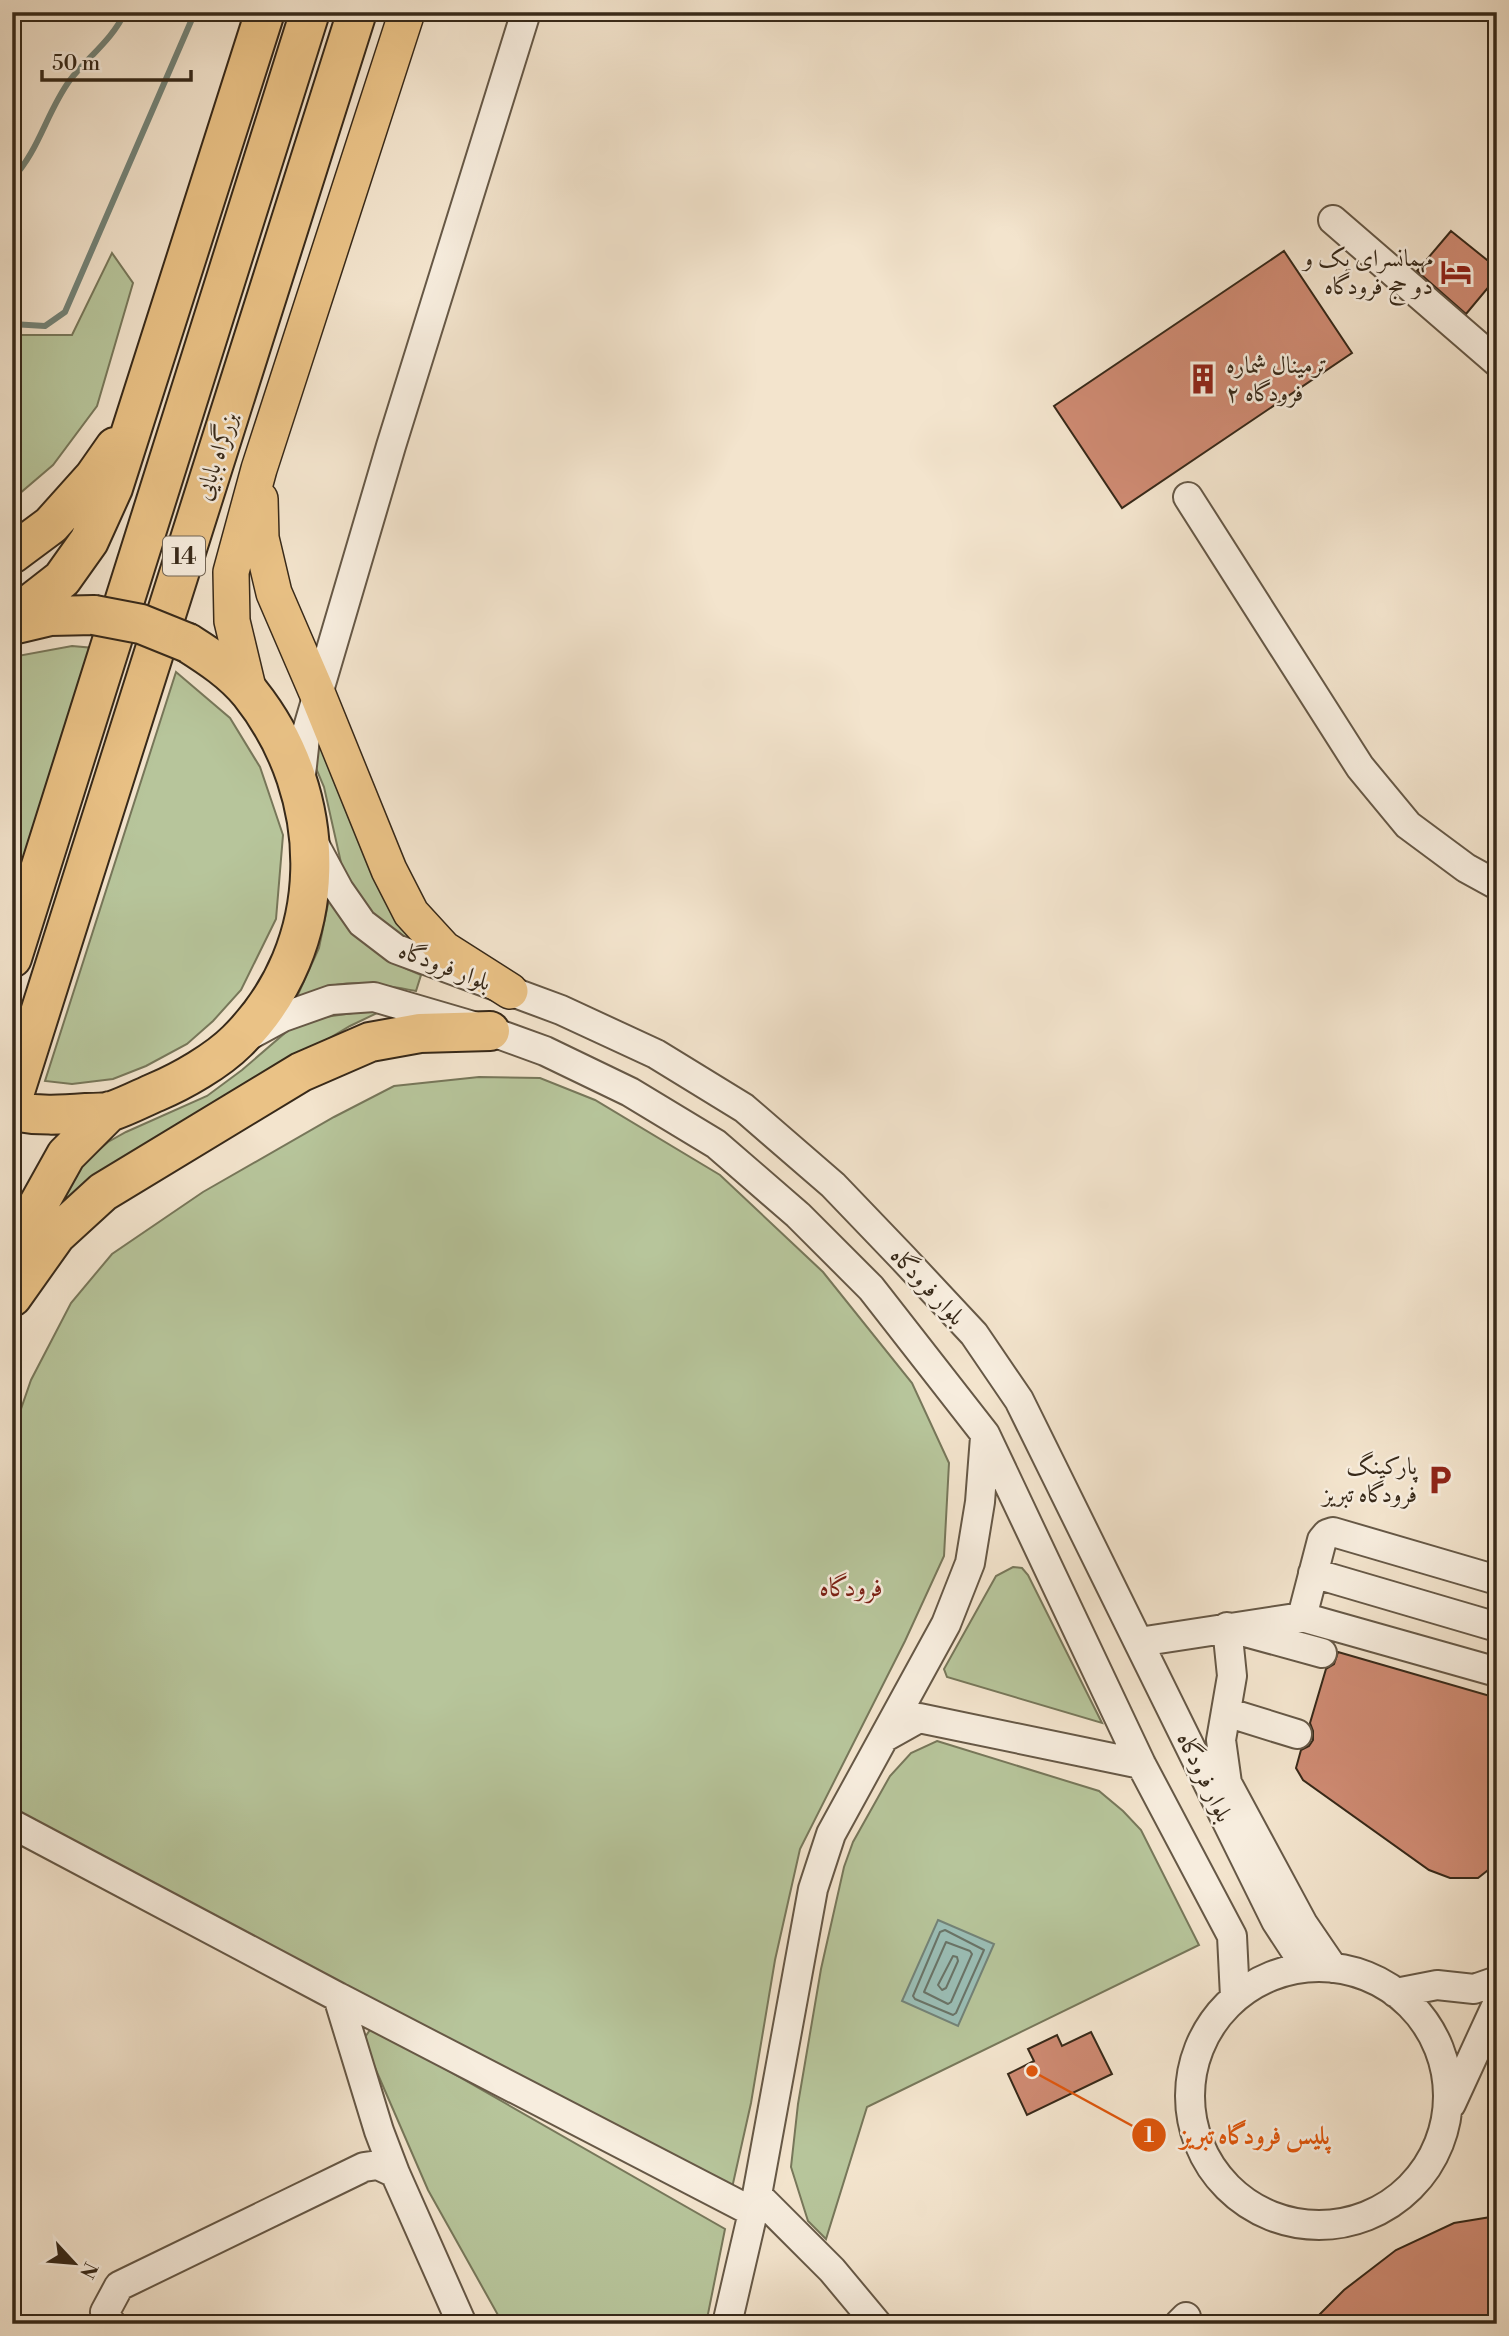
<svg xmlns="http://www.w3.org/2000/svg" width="1509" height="2336" viewBox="0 0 1509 2336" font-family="'Libre Bodoni',Amiri,serif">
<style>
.green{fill:#b7c59b;stroke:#77775a;stroke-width:2}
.water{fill:#9bbfb7;stroke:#738378;stroke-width:2}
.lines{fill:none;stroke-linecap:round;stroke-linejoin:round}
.shore{stroke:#697468;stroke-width:2}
.stream{stroke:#738378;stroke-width:6}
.building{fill:#ce8a72;stroke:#372919;stroke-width:2}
.minor-casing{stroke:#665846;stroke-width:32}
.major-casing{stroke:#372919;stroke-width:38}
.highway-casing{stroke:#372919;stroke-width:42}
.minor{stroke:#f7edde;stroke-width:28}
.major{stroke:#eac286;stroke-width:35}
.highway{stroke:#eac286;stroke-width:38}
.highway-bridge-casing{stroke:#372919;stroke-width:42;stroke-linecap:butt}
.highway-bridge{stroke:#eac286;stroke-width:38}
.labels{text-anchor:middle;stroke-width:5;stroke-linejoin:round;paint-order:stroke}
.shield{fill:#f7edde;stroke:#716454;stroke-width:2}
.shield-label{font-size:23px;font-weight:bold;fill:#372919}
.poi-label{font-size:24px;fill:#372919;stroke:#f7edde;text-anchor:end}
.street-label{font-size:24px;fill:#372919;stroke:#f7edde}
.neighbourhood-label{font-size:26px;fill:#7a1f14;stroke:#f7edde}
.leader{fill:none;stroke:#df570d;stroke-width:2.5}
.callout-dot{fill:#df570d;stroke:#f7edde;stroke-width:2.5}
.mark-label{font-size:21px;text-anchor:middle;font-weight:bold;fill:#fff}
.callout-label{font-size:26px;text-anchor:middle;font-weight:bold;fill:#df570d;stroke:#f7edde;stroke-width:5;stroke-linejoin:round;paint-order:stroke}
</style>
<rect width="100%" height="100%" fill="#f3e4cd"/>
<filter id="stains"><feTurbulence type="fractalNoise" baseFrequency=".00286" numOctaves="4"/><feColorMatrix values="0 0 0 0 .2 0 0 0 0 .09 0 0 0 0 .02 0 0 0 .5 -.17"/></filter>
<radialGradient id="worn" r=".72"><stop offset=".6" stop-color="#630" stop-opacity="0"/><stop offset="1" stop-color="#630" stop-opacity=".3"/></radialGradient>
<!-- green -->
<path class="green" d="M112,253l21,30 -36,123 -44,59 -41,35v-165h60z
M72,646l22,2 -82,254v-245z
M176,672l54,46 30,49 23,68 -7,84 -35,71 -28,31 -26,23 -41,22 -33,13 -41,5 -27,-3z
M321,731l95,212 -20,-9 -27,-23 -25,-35 -20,-89 -11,-26z
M329,899c23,34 53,62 92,76l-5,16c-30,-6 -66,-13 -96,-2 -8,3 -17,8 -25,12l24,-53z
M367,1011l31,3 -21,-1 -27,13 -229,137 -70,56 31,-55 26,-22 18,-10 81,-36 35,-26 50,-43 33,-10z
M479,1077l61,1 55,22 125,75 103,97 89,111 37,80 -5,93 -39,85 -105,208 -25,111 -24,143 -19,85 -720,-375v-378l19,-55 40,-77 41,-49 91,-62 131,-75 60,-31z
M1013,1567l9,1 6,7 74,148 -155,-46 -3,-8 52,-93z
M937,1741l162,50 24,20 18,19 58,115 -332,162 -41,132 -18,-18 -17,-54 7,-63 23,-135 23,-102 9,-25 37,-66 21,-23z
M372,2027l353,202 -19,95h-203l-75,-134 -65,-150z"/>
<!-- water -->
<path class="water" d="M938,1920l56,24 -36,82 -56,-25z"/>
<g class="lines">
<!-- shore -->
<path class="shore" d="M945,1930l39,20 -28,63 -3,2 -38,-16 -2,-3 27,-64z
M946,1942l24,9 2,3 -21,48 -3,2 -24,-12z
M953,1956l4,1 1,4 -12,27 -4,2 -4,-5z"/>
<!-- stream -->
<path class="stream" d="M12,179c27,-28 35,-68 58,-99 18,-23 43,-41 55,-68
M12,324l33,2 20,-14 130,-300"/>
</g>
<!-- building -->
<path class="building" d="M1451,231l46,37v9l-31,37 -49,-43z
M1284,251l68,102 -230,155 -68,-102z
M1338,1652l159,46v165l-19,15h-28l-21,-8 -126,-90 -7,-12 5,-18 8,-4 4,-6v-9l-3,-8 16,-54 8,-5z
M1091,2032l21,42 -85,41 -19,-41 26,-13 -6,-12 29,-14 5,11z
M1497,2216v108h-187l34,-34 52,-40 58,-27z"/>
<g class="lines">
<!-- minor casing -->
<g class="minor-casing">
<path id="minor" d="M1333,220l164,142
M1188,497l172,270 48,58 58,43 31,17
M300,784l5,-46 86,-292 135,-434
M312,840l27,50 23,33 34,26 165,61 95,44 88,54 89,77 70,73 71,76 45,66 257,521 30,46
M248,1036l35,-19 48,-17 43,-3 116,34 55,20 85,41 86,52 82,71 73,73 114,146 156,330 91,172 3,61
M1313,1573l184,54
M1302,1617l20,-77 5,-6 6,-2 164,48
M1139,1642l163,-25 195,55
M1322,1653l-95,-26 5,49 -11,64 6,43 76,141 30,44
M1226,1712l71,22
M885,1737l34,-19 222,46
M12,1824l326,173 41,134 16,42
M1190 2096a129 129 0 1 1 258 0a129 129 0 1 1-258 0Z
M1396,1993l41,-8 37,4 23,-8
M338,1997l415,215
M1451,2104l46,-100
M111,2324l-6,-12 14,-26 245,-119 14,-2 17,8 67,151
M727,2324l30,-129
M877,2324l-45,-54 -75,-75 56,-306 18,-55 115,-210 24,-61 10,-61 5,-65
M1179,2324l7,-7"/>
</g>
<!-- major casing -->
<g class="major-casing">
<path id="major" d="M260,499l1,39 13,55 44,102 71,175 22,43 33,36 66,42
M249,692l-17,-71 -1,-49 28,-103 148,-457"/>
</g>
<!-- highway casing -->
<g class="highway-casing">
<path id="highway" d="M12,554l39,-29 43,-48 21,-30
M12,618l50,-39 27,-38 24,-53 152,-476
M12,625l38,-9 44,-1
M12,958l298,-946
M12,1101l345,-1089
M12,1111c27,5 47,4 74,2 8,0 18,0 26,-2 15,-5 30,-13 44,-19 26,-11 61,-31 81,-51 96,-95 95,-245 13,-348 -17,-21 -40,-36 -62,-50
M16,1272l21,-65 29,-52 44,-44
M12,1297l44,-62 47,-43 198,-120 69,-30 50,-9 70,-2"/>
</g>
<!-- minor -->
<use href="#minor" class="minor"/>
<!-- major -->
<use href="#major" class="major"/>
<!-- highway -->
<use href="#highway" class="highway"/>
<!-- highway-bridge casing -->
<g class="highway-bridge-casing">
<path id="highway-bridge" d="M94,615l47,9 47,19"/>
</g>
<!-- highway-bridge -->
<use href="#highway-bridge" class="highway-bridge"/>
</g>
<!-- icons -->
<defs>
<g id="hotel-bare" transform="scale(2.415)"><path d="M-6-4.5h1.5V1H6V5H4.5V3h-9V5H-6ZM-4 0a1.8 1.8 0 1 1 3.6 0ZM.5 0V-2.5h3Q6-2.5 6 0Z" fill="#8f2418" stroke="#f7edde" stroke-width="2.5" paint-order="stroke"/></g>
<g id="building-bare" transform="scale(2.415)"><path d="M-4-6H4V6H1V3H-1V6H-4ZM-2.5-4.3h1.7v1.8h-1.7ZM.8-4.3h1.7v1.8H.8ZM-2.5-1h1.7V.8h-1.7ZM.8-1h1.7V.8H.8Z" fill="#8f2418" stroke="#f7edde" stroke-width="2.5" paint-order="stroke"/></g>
<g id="parking-bare" transform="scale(2.415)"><path d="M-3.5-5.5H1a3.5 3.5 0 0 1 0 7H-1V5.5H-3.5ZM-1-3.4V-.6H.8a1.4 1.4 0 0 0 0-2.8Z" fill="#8f2418" stroke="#f7edde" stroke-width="2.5" paint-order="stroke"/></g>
</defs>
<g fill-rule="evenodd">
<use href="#hotel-bare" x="1456" y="272"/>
<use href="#building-bare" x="1203" y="379"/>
<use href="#parking-bare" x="1440" y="1480"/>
</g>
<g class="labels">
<!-- shield labels -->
<rect class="shield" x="163" y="536.5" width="42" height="39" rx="5"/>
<g class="shield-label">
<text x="184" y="564">14</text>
</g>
<!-- poi labels -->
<g class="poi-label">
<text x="1433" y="266">مهمانسرای یک و<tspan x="1433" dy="28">دو حج فرودگاه</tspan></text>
<text x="1226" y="373" text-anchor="start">ترمينال شماره<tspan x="1226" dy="28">۲ فرودگاه</tspan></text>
<text x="1417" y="1474">پارکینگ<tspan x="1417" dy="28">فرودگاه تبریز</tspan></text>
</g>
<!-- street labels -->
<g class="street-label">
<text transform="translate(216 456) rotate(-72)" y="8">بزرگراه بابایی</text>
<text transform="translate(445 966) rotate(21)" y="8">بلوار فرودگاه</text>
<text transform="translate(928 1286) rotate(47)" y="8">بلوار فرودگاه</text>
<text transform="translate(1205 1777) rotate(64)" y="8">بلوار فرودگاه</text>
</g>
<!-- neighbourhood labels -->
<g class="neighbourhood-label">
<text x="851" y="1596">فرودگاه</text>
</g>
</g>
<!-- callouts -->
<path class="leader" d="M1032 2071L1149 2135"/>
<g class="callout-dot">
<circle cx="1032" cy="2071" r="7"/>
<circle cx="1149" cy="2135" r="18"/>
</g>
<g class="mark-label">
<text x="1149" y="2142">1</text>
</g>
<g class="callout-label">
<text x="1255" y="2144">پلیس فرودگاه تبریز</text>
</g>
<!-- margin -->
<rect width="1509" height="2336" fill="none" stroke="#f3e4cd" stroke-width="42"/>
<rect x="14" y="14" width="1481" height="2308" fill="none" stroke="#372919" stroke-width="3.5"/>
<rect x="21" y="21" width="1467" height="2294" fill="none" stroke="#372919" stroke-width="2"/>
<!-- north arrow -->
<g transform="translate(74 2263) rotate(116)" stroke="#f7edde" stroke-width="5" paint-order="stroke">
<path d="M0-5L12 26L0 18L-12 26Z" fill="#372919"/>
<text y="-10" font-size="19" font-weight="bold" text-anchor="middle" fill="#372919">N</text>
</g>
<!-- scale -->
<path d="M42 70v10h149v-10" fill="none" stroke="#372919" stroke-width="3.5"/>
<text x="52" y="70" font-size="21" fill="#372919" stroke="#f7edde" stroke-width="5" paint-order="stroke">50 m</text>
<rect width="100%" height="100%" filter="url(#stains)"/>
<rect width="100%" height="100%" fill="url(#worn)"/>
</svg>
